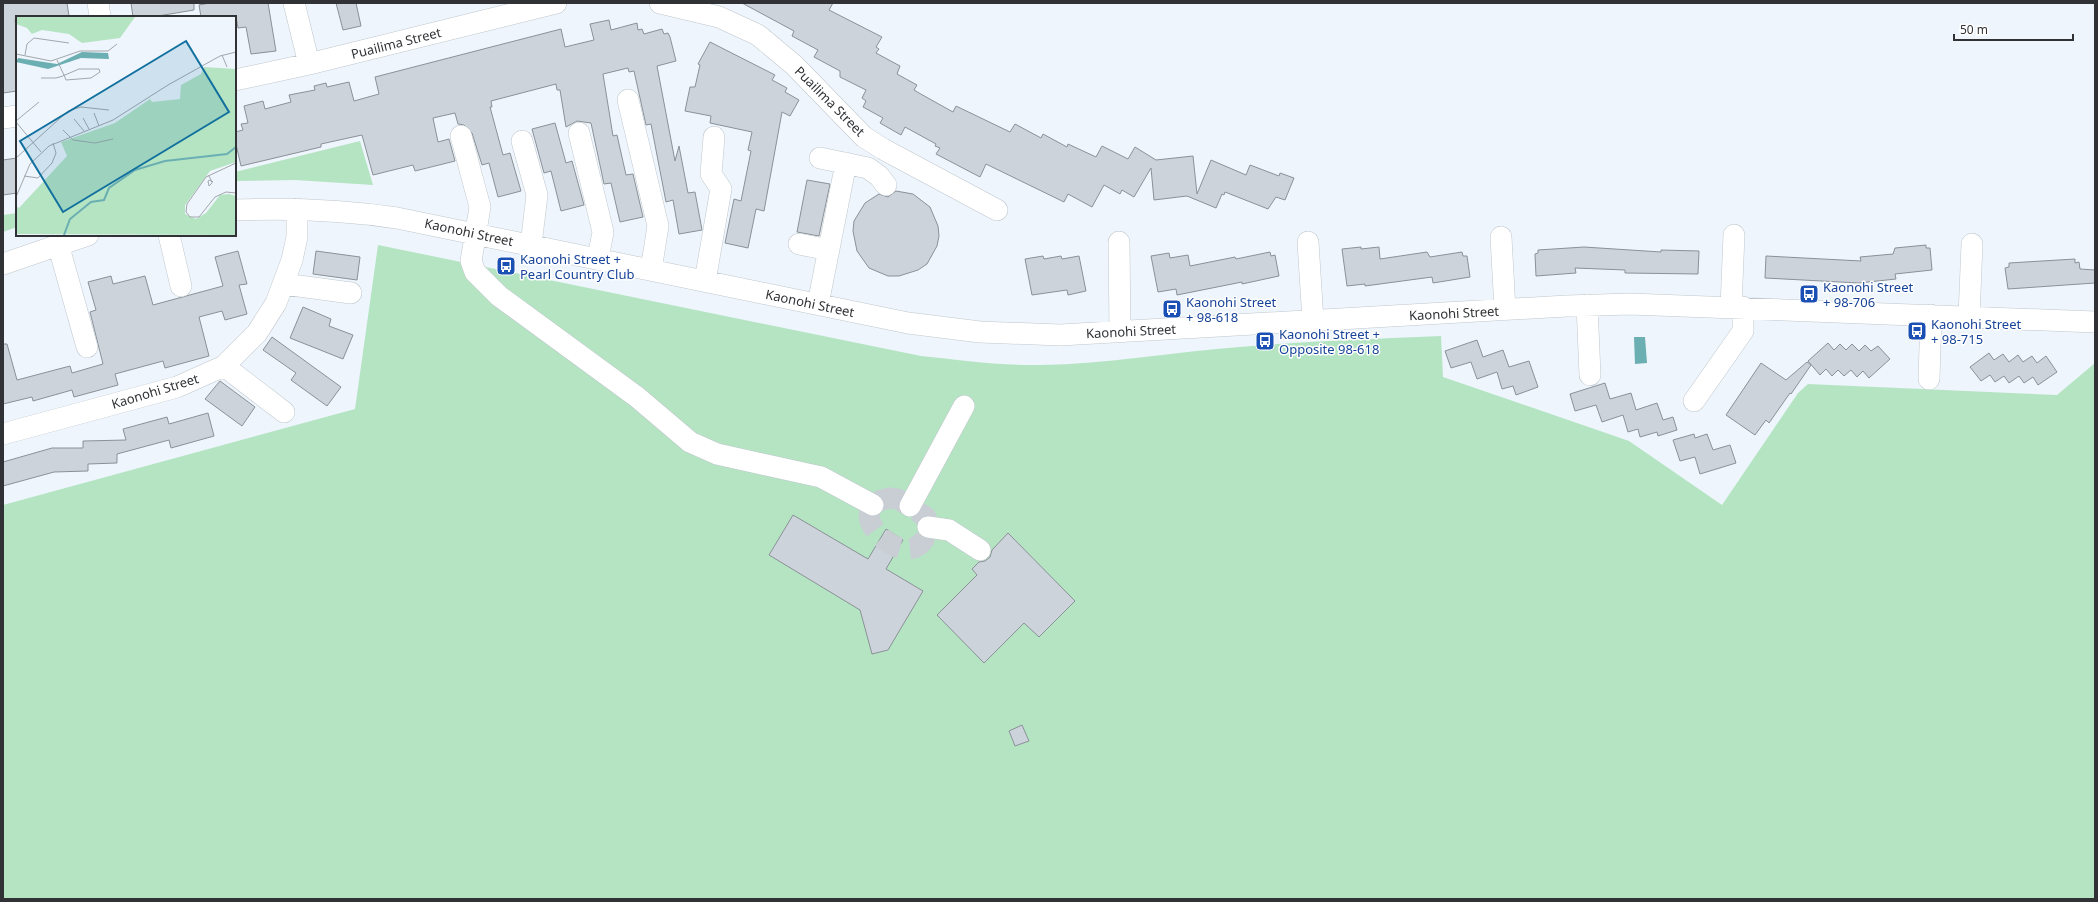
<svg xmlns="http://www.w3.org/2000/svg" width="2098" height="902" font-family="'Noto Sans',sans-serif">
<rect width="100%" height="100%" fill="#eef5fc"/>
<path fill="#b5e4c3" d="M360,141L373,185L295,180L235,181V172Z
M17,213V227L3,232V215Z
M378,245L921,356C961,360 1001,366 1041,365C1107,364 1173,352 1239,347C1307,341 1374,339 1441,336L1443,377L1629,441L1722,505L1798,393L1808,384L2057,395L2095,363V899H3V505L355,409Z"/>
<path fill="#6bafb3" d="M1634,337H1645L1647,363L1635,364Z"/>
<path fill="#ccd3da" stroke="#8a9197" d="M3,3H67L69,16L17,17V20H15L17,34V91L3,93Z
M131,3H194V10L152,17H133Z
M210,3H268L276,51L251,54L246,27L238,28L236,17H201L199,5Z
M336,3H356L361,26L343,30Z
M742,3H833L829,10L882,37L876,47L879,49L876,53L900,66L897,74L917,85L914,90L919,93L953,112L956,106L1010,132L1015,124L1041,138L1043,134L1067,147L1068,144L1096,157L1102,146L1128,159L1135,147L1156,160L1193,156L1197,194L1211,160L1246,175L1250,165L1279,176L1280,173L1294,178L1285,200L1276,197L1268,209L1225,192L1224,195L1222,194L1216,208L1187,196L1154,200L1151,168L1134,197L1122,190L1120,194L1104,185L1092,207L1068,194L1064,202L986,164L980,177L936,154L940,148L935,146L936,144L905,127L901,135L880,123L883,118L863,107L866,101L862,98L866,90L840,77V71L814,57L818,50L792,36L794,31Z
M609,20L611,30L637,23L638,30L642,29L644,34L662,29L664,34L668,33L670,37L676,61L657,66L675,161L679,146L688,193L695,192L702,230L679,234L673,200L666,202L651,124L646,125L634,71L629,72L628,68L603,74L613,136L617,135L626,175L633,174L643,217L620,222L611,183L604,184L591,123L577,121L566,127L560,90H557L556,84L491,101L492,107H490L503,155L510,153L521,191L498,197L489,163L482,165L472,133L464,125L458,124L455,113L433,118L438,142L449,139L455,161L415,171L413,165L373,175L362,135L321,144V147L241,166L235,140V132L243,130L241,124L248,123L244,106L263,101L265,109L291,102L289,95L315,90L314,86L326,83L327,87L349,82L354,101L379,94L375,77L561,29L565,47L594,40L590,24Z
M710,42L775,75L772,80L787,88L785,92L799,100L790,116L782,112L764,211L756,209L748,248L725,243L734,199L741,201L751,151L748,150L752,132L710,123L711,116L685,111L690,87H695L700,65L698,64Z
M555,123L566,163L572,161L584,205L561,211L551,171L544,173L532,129Z
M17,158V193L3,195V160Z
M807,180L830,184L819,236L797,232Z
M896,191L913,194L930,207L938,226L939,236L937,246L927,264L918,270L899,276H888L869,268L857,251L853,231L854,221L865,203L879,194L888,197Z
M1926,245V248H1930L1932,270L1895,274L1896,279L1859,283L1765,278L1766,256L1861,261L1860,257L1893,254L1895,248Z
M1361,247V249L1379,247L1380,259L1427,252L1430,257L1462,252L1463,256H1467L1470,277L1433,283L1432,277L1365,286V284L1347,286L1342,249Z
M1584,247L1661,252V250L1699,251L1698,274L1625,273V270L1575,268L1576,273L1536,276L1535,254L1538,253V250Z
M238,251L247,284L239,285L247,314L225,320L222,311L199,317L209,356L165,368L163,361L115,374L118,385L74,397L72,390L33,401L32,397L3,404V344H7L17,380L70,366L72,373L103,364L90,312L96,310L88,282L111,276L113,284L145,276L153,305L223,286L215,257Z
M316,251L360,257L357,280L313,274Z
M1270,252L1271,256L1275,255L1279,276L1242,284V282L1177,295L1176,289L1158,292L1151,256L1169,253L1170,258L1188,255L1190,266L1235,257L1236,259Z
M1043,256L1044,259L1061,256L1062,259L1079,256L1086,291L1068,295L1067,290L1032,295L1025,259Z
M2075,259V263L2079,262L2080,269L2095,270V283L2008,289L2005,268L2009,267V263Z
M303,307L331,319L329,326L353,335L343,359L290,338Z
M272,337L341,387L327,406L291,380L296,373L263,350Z
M1477,340L1483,357L1503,350L1509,367L1529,361L1538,387L1516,395L1513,386L1502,389L1497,372L1477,379L1471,362L1451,368L1445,351Z
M1828,343L1834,350L1840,344L1846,350L1852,344L1859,351L1865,345L1871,351L1878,346L1890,359L1869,378L1863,371L1857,377L1851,370L1844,376L1838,370L1832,376L1826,369L1820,375L1808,361Z
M1989,353L1994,360L2003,354L2009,362L2018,355L2023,362L2032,356L2037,363L2046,356L2057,372L2038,385L2033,377L2024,383L2019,376L2009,383L2004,376L1995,382L1990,375L1981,381L1970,367Z
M1807,362L1811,365L1791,394L1790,393L1769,423L1766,420L1755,435L1726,415L1761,363L1786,380Z
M220,381L255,407L242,426L205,399Z
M1605,383L1610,399L1631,393L1636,410L1657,403L1663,420L1673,417L1677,430L1658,436L1657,432L1640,437L1638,429L1628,432L1623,415L1602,422L1596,405L1575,411L1570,394Z
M208,413L214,436L171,448L169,440L117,454V463L88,464V471L54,472L3,486V462L52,448H83V441L126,440L123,429L167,417L169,424Z
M1694,434L1695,438L1707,434L1713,450L1730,445L1736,463L1700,474L1695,457L1680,461L1673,440Z
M793,515L868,559L886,529L903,540L886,569L923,591L888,650L872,654L860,610L769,555Z
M1008,533L1075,601L1039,637L1024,623L984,663L937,615L977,575L972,569L979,562L985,561L990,557L992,550Z
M1022,725L1029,741L1015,746L1009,731Z"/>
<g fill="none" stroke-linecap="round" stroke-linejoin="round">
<path stroke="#c8ced4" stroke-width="21" stroke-dasharray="21 10" stroke-linecap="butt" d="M889,498L898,499L926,517C928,526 928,534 923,541C902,571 837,508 889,498Z"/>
<g stroke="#c0c7cd" stroke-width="22">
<path id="minor" d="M98,3L100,17
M294,3L309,64
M660,3L719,17L758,35L794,65L864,137L883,149L997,210
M235,80L309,64L556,3
M628,100L658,226L651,270
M3,118L17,116
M579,133L603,232L598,259
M461,136L480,207L471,261L475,272L499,296L637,397L690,442L717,454L821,477L873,505
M522,141L537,195L531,245
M820,158L868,168L879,176L886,185
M235,210C290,208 343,210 397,218L908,323L980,332L1060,335L1567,306L1630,304L2095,322
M169,235L181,286
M1501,237L1505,310
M1119,242L1120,331
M1308,242L1313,321
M58,244L87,347
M799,244L829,250
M3,264L88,235
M705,281L721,189L711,174L714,137
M284,284L351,293
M818,304L846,163
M1587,305L1590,375
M1731,307L1734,235
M1969,317L1972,244
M224,366L284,412
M1929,379L1931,315
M1694,401L1743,331V307
M3,434L177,387L224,366L257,333L276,303L292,260L297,237V209
M910,506L964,406
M928,527L949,530L980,550"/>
</g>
<use href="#minor" stroke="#fff" stroke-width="21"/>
</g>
<defs>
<g id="bus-square" transform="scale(1)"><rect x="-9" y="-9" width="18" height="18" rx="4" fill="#1a4fb4" stroke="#fff"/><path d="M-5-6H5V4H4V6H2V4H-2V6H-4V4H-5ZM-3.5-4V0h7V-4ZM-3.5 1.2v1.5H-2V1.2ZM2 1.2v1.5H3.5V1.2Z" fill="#fff"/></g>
</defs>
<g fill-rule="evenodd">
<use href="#bus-square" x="506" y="266"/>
<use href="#bus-square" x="1809" y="294"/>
<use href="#bus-square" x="1172" y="309"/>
<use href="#bus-square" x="1917" y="331"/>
<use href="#bus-square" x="1265" y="341"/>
</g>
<g text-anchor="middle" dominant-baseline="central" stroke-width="3" stroke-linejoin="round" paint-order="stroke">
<g font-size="13" fill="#303235" stroke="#fff">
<text transform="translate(396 43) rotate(-14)">Puailima Street</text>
<text transform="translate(830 101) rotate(45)">Puailima Street</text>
<text transform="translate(469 232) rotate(12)">Kaonohi Street</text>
<text transform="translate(810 303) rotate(12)">Kaonohi Street</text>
<text transform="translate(1454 313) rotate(-3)">Kaonohi Street</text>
<text transform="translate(1131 331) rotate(-3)">Kaonohi Street</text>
<text transform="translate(155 391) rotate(-17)">Kaonohi Street</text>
</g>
<g font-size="13" fill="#164399" stroke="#fff" text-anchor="start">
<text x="520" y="259">Kaonohi Street +<tspan x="520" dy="15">Pearl Country Club</tspan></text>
<text x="1823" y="287">Kaonohi Street<tspan x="1823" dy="15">+ 98-706</tspan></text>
<text x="1186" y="302">Kaonohi Street<tspan x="1186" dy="15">+ 98-618</tspan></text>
<text x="1931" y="324">Kaonohi Street<tspan x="1931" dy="15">+ 98-715</tspan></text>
<text x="1279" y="334">Kaonohi Street +<tspan x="1279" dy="15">Opposite 98-618</tspan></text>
</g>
</g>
<g transform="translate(16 16)">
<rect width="220" height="220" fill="#eef5fc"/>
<path d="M0,1H119L104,22L66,27L53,18L26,14L16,18L11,12L0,8ZM188,51L220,53V146L194,155L169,189V198L180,203L190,197L204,179L213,178L220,180V219L0,218V190L3,192L51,140L45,126L99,107L134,83L136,86L164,83L165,69L185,58Z" fill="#b5e4c3"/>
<path d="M66,36L92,37L93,43L65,42L32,53L0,46L2,42L41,48Z" fill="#6bafb3"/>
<path fill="none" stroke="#6bafb3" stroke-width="2" d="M48,219L54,203L75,186L88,184L93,172L119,154L149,145L211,138L220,131"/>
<path fill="none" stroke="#a2a7ac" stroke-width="1" d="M0,38L35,45L64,35H92L101,28M9,39L11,28L18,22L53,27M206,39L211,51M25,62H40L47,60L48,59H49L63,53H83L84,56L75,62L50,64L48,59L47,57L41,44M78,97L83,110M67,102L73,113M58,103L68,115M0,105L23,86M0,106L25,136M47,114L57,124L79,127L97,123M0,142L52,95L65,91L93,94M220,147L190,161L171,188L170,196L174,201H183L199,181L210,176L220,177M193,159V160L196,166V167L193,170L192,165L194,164L196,166L197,165M8,160L22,162L36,147L40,137L37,127M0,181L14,148L33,130L97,104L152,69L204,40L220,36"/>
<path fill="#11709e" fill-opacity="0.15" stroke="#11709e" stroke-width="2" d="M170,25L213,96L47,196L4,125Z"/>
<rect width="220" height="220" fill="none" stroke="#303235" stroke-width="2"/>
</g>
<rect width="2098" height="902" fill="none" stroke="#303235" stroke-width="8"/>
<path d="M1954 34v6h119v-6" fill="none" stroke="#303235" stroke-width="2"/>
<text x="1960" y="34" font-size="12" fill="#303235" stroke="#ffffff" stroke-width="3" paint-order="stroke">50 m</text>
</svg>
